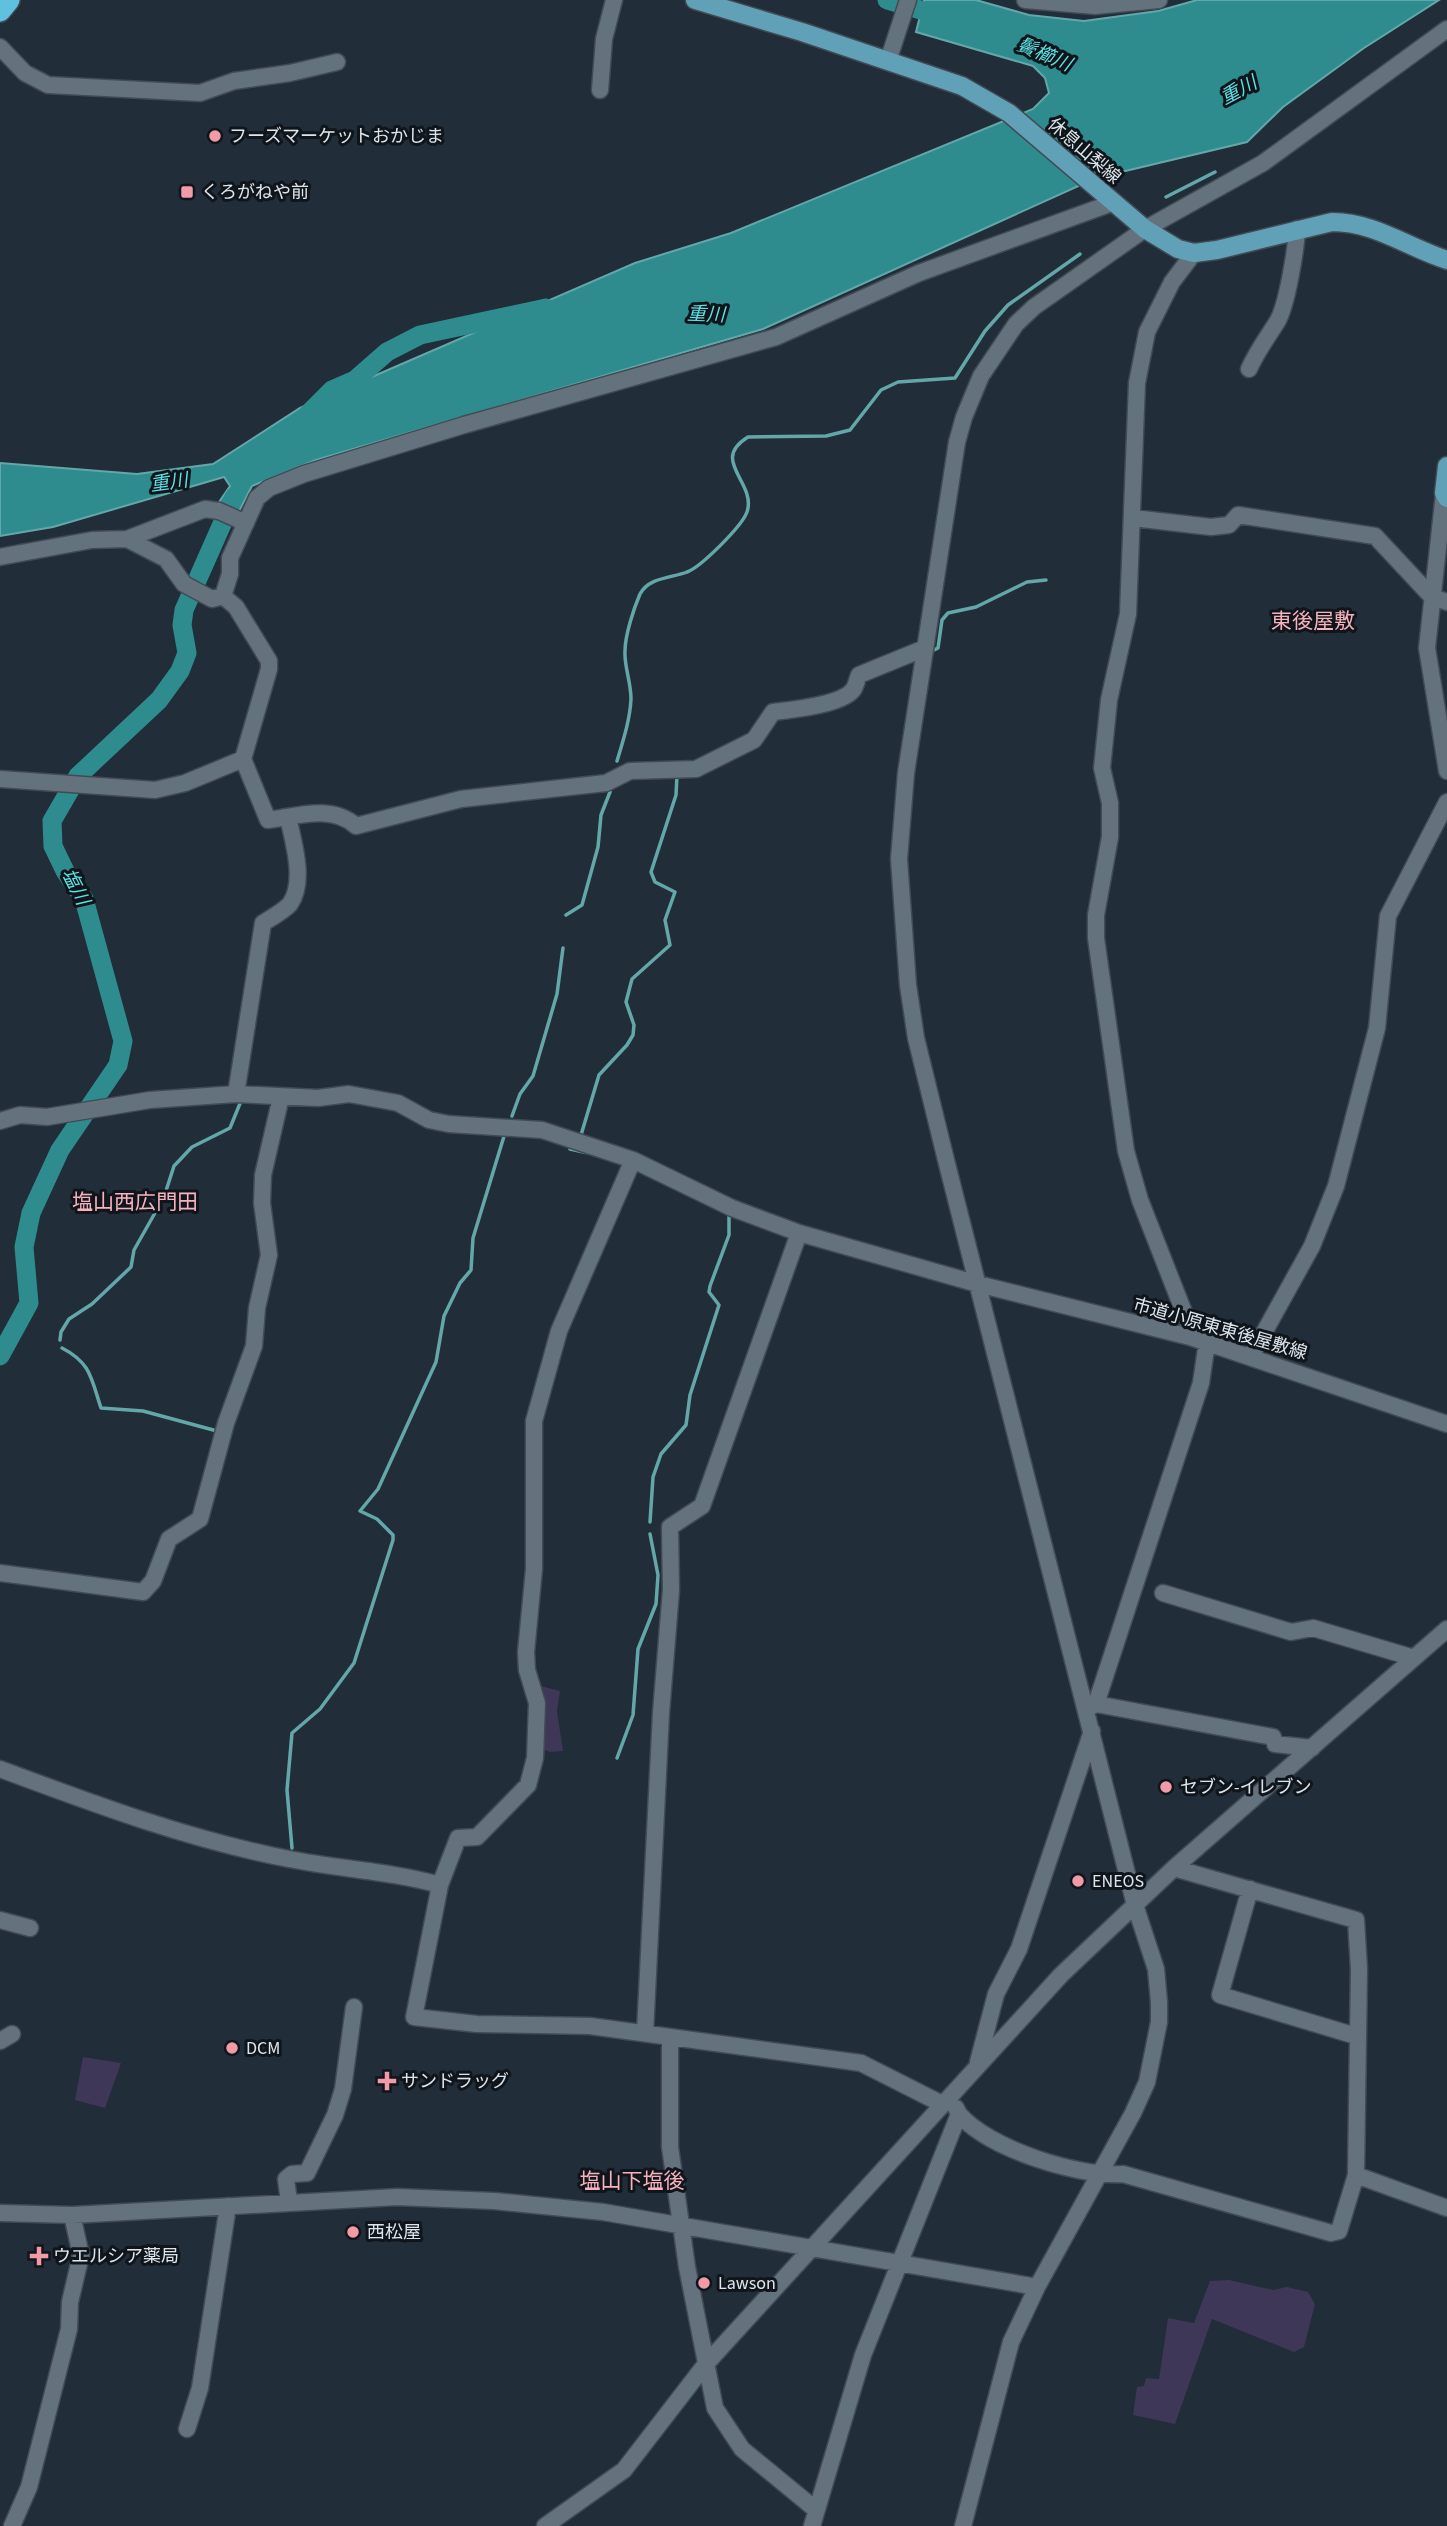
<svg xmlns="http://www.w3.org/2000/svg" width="1447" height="2526" font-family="'Source Sans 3','Noto Sans JP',sans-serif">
<rect width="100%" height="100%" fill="#212d38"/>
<path fill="#3f3758" d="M537,1685L560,1691L557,1711L563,1751L550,1752L539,1748Z
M83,2057L121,2063L105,2108L75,2100Z
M1229,2280L1273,2290L1287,2287L1308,2292L1315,2304L1304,2347L1294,2352L1212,2319L1175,2424L1133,2415L1137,2387L1144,2386L1146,2378L1159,2379L1168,2318L1194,2323L1210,2281Z"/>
<path fill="#2f8c8e" stroke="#63a7aa" stroke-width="2" d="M924,0H976L1029,15L1084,21L1158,11L1197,0H1439L1364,48L1283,107L1247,142L1096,178L763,329L316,460L252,486L239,511L219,502L230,486L224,477L53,527L0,536V463L137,474L213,464L300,408L635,263L731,233L1033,109L1049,93L1045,78L1033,66L916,32Z"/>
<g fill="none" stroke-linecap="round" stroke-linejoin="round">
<path stroke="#63a7aa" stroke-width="3.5" d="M1166,197L1215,172
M934,650L938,648L942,620L948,613L976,607L1027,582L1046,580
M617,761C623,741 630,720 631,699C631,682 624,666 625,651C625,635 634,608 640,594C649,577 672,578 687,572C701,567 742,526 747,512C757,482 709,461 748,437L826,436L850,430L881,390L898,382L955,378L985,331L1008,305L1080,254
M566,915L582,905L598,847L601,815L610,792
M512,1116L520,1094L533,1076L557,994L563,948
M581,1135L599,1075L627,1045L633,1035L634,1025L626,1002L632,979L670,945L665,920L675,892L655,882L651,872L676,795L677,775
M570,1149L588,1153
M60,1340L61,1332L69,1319L92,1304L131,1267L134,1250L164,1197L174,1166L192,1147L230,1128L241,1101
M62,1348C91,1363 91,1378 101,1408L143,1411L217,1431
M650,1522L653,1477L661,1454L686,1425L690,1395L719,1305L709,1292L710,1286L729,1235V1213
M617,1758L633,1715L638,1649L656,1604L658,1575L650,1534
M292,1848L287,1790L292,1733L320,1709L354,1663L393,1540V1535L377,1519L360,1511L378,1489L436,1362L444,1316L460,1283L471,1270L473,1238L505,1133"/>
<path stroke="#2f8c8e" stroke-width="19" d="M887,0L947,18
M308,414L332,390L355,380L387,352L420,335L546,308
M0,1356L29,1303L24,1247L31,1213L60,1150L118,1065L123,1041L84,899L65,871L53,846L52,821L78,776L159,700L180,671L187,653L182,625L184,610L234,497"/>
<g stroke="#414b54" stroke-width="19">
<path id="minor" d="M1025,0L1095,6L1159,0
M0,47L25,73L48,85L200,93L234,81L290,73L337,62
M888,61L908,0
M600,90L604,39L614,0
M1249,369C1257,351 1267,338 1277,322C1287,306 1296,249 1297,229
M1444,493L1427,648L1447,771
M1133,518L1211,527L1229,525L1238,515L1375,536L1432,597L1447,602
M127,539L205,509L219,511L246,523
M0,557L92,540L127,539L166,559L184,584L212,599L223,596L236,607L269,661V669L243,759L268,820C297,816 332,804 356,826L461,799L606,783L630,771L696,769L754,740L773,712C791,710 841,705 853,690C856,686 857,680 859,675L925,648
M223,596L230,574V558L257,498L269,488L304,474L464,425L776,337L919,273L1112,203
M0,779L155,790L185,783L243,759
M236,1094L263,923C271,918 284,911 290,904C306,881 293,841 288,817
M0,1121L20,1115L47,1117L150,1100L236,1094L318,1098L349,1094L398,1103L429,1120L449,1124L542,1130L633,1160L732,1208L799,1233L978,1284L1190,1337L1447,1424
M633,1160L559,1331L534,1421V1569L526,1652L527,1670L537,1703L535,1758L528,1785L477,1837L458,1838L440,1885L414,2017L477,2024L590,2026L861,2063L942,2104
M1190,1337L1189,1325L1140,1200L1126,1151L1096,938V915L1110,837V803L1102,768L1109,700L1128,614L1137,383L1147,332L1172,282L1194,253
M1251,1356L1312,1246L1336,1186L1377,1028L1388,916L1447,802
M0,1573L143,1592L153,1581L169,1539L200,1519L226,1423L254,1346L257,1308L269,1255L262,1203L263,1175L281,1097
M1163,1593L1291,1632L1313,1628L1414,1658
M1096,1704L1273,1737L1275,1744L1312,1748
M1086,1709L1096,1704L1201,1383L1207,1342
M0,1769C94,1804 190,1840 289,1859C339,1869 390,1871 440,1885
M1250,1889L1220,1995L1356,2036
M0,1920L30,1928
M645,2033L661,1713L671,1590L670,1527L702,1506L799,1233
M670,2037V2147L687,2267L715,2408L742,2449L815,2509
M0,2041L12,2034
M978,2062L996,1994L1019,1949L1092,1731
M959,2114C989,2149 1078,2177 1123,2174L1331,2233L1339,2231L1356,2175L1359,1969L1356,1920L1174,1868
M1356,2175L1447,2208
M289,2202L286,2179L292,2174L307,2173L335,2115L343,2089L354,2007
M0,2213L72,2215L397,2197L494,2201L603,2212L1037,2287
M187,2429L200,2388L228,2206
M12,2526L29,2487L69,2329L70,2302L81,2255L72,2215
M545,2526L624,2470L705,2365L1061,1975L1174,1868L1447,1629
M812,2526L863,2355L959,2114L956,2108
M963,2526L1011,2342L1037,2287L1133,2113L1147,2082L1159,2022V2002L1156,1969L1135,1905L946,1160L916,1038L908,985L899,859L906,773L957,442L964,417L981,376L1016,324L1034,307L1145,229L1263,163L1447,29"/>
</g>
<g stroke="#414b54" stroke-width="21">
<path id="major" d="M695,0L802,32L962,86L1009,113L1145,229L1178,249L1194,253L1217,250L1332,222C1374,222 1407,247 1447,260
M1447,466L1444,493L1447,498"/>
</g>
<g stroke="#414b54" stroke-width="24">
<path id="highway" d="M0,11L9,0"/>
</g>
<use href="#minor" stroke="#64727e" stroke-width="16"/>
<use href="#major" stroke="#61a1b8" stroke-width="18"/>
<use href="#highway" stroke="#5fc0df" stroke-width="21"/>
</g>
<g fill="#f39aa9" stroke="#0f151a" stroke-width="2.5">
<circle cx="215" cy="136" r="7"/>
<rect x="180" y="185" width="14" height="14" rx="3.5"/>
<circle cx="1166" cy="1787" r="7"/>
<circle cx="1078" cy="1881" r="7"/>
<circle cx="232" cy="2048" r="7"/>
<path d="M383.5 2070.5h7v7h7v7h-7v7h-7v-7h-7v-7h7z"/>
<circle cx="353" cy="2232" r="7"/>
<path d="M35.5 2245.5h7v7h7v7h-7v7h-7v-7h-7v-7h7z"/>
<circle cx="704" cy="2283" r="7"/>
</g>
<g text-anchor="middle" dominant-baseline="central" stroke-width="6" stroke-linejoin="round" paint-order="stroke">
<g font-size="18" fill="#dde5ec" stroke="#0f151a" text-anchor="start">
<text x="229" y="136">フーズマーケットおかじま</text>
<text x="201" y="192">くろがねや前</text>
<text x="1180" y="1787">セブン-イレブン</text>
<text x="1092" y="1881">ENEOS</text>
<text x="246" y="2048">DCM</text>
<text x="401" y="2081">サンドラッグ</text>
<text x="367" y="2232">西松屋</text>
<text x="53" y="2256">ウエルシア薬局</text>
<text x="718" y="2283">Lawson</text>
</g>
<g font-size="18" fill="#dde5ec" stroke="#0f151a">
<text transform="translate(1084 151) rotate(41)">休息山梨線</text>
<text transform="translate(1220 1329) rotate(16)">市道小原東東後屋敷線</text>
</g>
<g font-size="19" font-style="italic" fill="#5ce1e4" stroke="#0f151a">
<text transform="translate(1044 55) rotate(23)">鬢櫛川</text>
<text transform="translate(1239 91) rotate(-28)">重川</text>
<text transform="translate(706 315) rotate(2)">重川</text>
<text transform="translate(169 483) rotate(-8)">重川</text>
<text transform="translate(75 887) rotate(63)">塩川</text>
</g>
<g font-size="21" fill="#f6b2bd" stroke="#0f151a">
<text x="1313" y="621">東後屋敷</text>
<text x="135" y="1202">塩山西広門田</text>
<text x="632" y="2181">塩山下塩後</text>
</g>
</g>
</svg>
